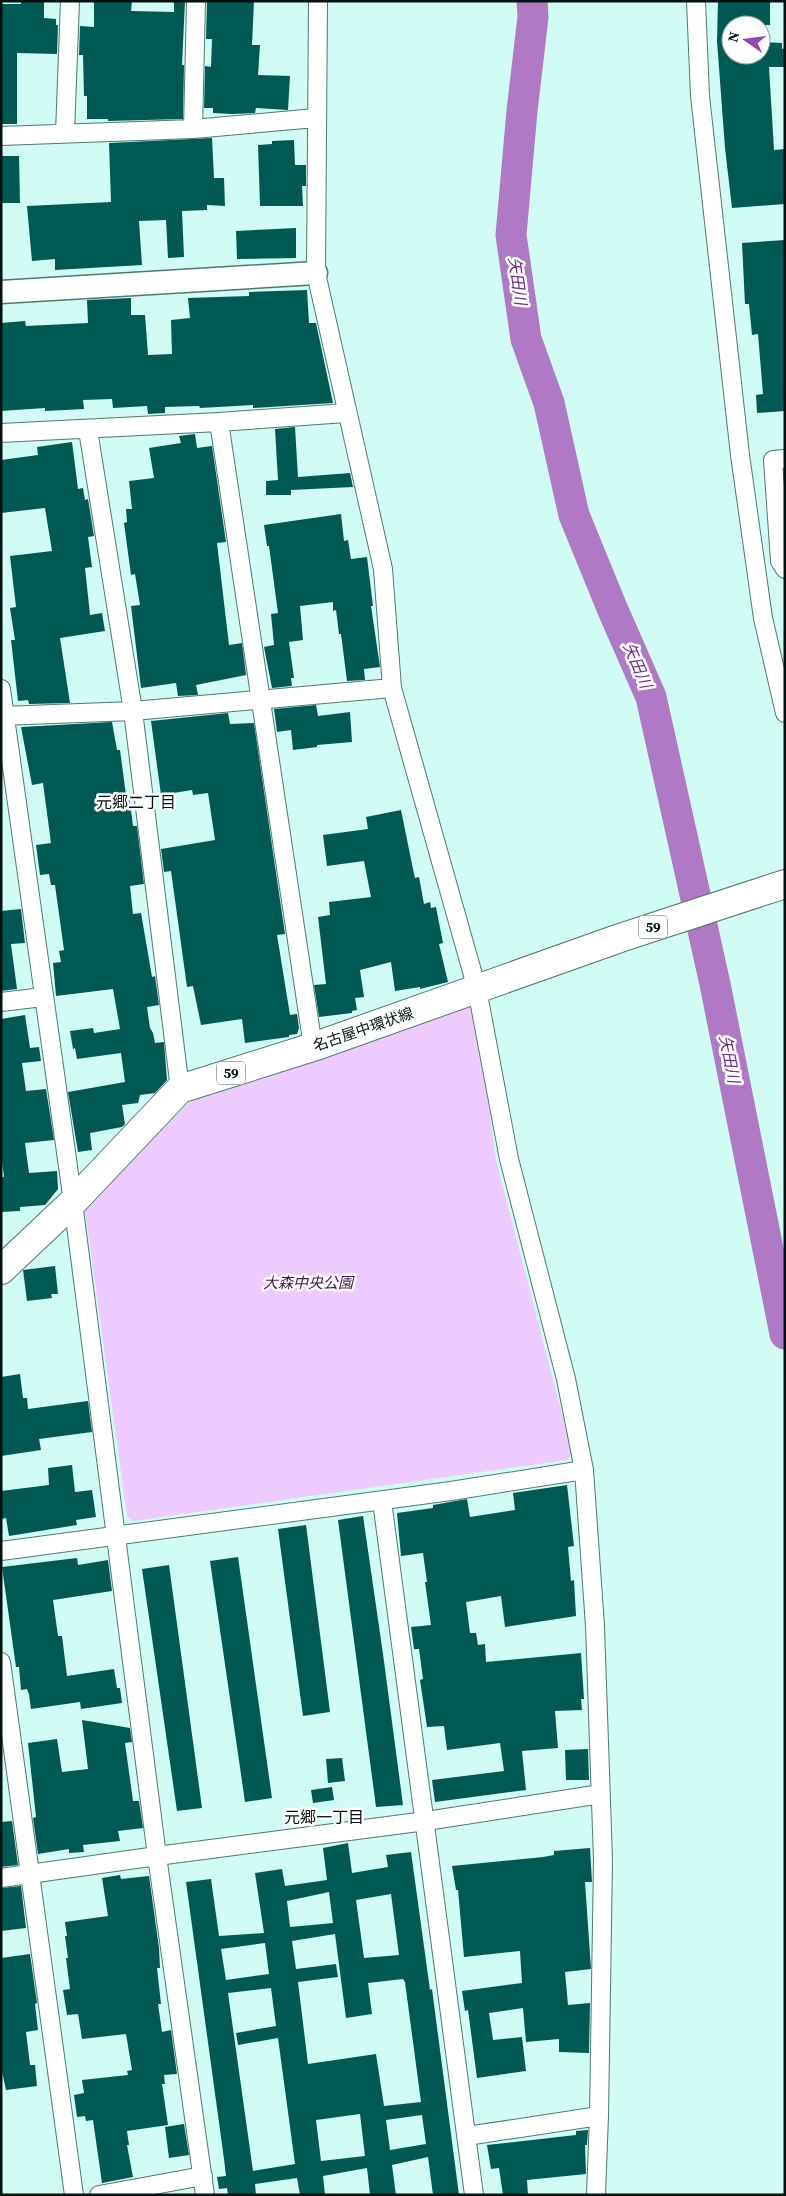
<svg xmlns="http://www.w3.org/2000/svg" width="786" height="2196" font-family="'Source Serif 4','Noto Sans JP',serif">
<rect width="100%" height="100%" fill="#d0fcf5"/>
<path fill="#eecbfe" d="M471,1004L477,1009L496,1160L572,1453L567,1460L134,1521L127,1516L85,1210L87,1203L188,1104L199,1097Z"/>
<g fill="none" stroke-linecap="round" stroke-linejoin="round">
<path stroke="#af79c6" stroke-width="31" d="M532,1L533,17L522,111L511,235L526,339L549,403L574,515L612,608L651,697L715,984L785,1334"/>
</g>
<path fill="#005952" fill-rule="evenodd" d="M21,1H44V18L56,19V25H58L57,54L17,53V124H1V4H21Z
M94,1H132L131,11L174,12V1H185L182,65H184L183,119L108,121V119H87V96H84L83,55H79L80,26L94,27Z
M207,1H254L252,45H260L258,75L290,76L288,110L256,108L255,113L233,114L213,113V108H204L205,66L211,67L212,39H206Z
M718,1H770V25H731V55H761V42L782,43V49L785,48V67H769L774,150L785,149V204L732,208L725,148L717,41Z
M212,138L214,178H224L225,206L207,205V210L182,211L184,257L168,258L166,220L139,221L142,265L55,270V259L32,261L27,206L111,202L109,143Z
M294,140L295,165H306V186H302L303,206H260L258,145L272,144V141Z
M1,156H19L20,203H1Z
M296,228V258L237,259L236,231Z
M785,240V411L757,413L756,395L763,394L758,334L752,335L749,304H745L742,243Z
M307,290L309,323H316L333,403L253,408V405L200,408L199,406L165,407V413L148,414L147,406L113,408L112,399L83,400L84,409L45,411V408L1,411V323L25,321L26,326L88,323L87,300L131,298V315H145L148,355L172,354L171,320L190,318L188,298L249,296V292Z
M295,427L298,477L350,473L353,487L291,490V495H266V481L278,480L275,429Z
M195,434L197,448L212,446L226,542L217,543L229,645L242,643L246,675L196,685L198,695L178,696L176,683L141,688L131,606L140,605L135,574L131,575L124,523L127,522L126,509H132L129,481L154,478L149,448L181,443L179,436Z
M72,442L78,489L83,488L85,500L88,499L94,536L88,537L92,567L85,568L90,615L102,613L105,631L60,638L70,703L29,704L28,700L18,701L11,640H15L10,608L16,607L10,556L52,551L45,508L1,513V460L38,455L37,447Z
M341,514L344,541L348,540L351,559L367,557L373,606H371L380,667L364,669L365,680L347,681L341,634H339L336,610L333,611V602L300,606L303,640L289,642L294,678H291L292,686L272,688L264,647L274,645L271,614L278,613L269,546H267L264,525Z
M316,705L318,716L350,712L352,742L317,745V747L293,750L291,730L277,732L274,709Z
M228,713L230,724L254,723L285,934L277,935L290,1015L297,1014L299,1028L297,1034L289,1035V1037L245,1043L242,1019L201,1025L193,986L187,987L171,871L164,872L161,849L215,840L208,793L193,795L192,790L161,795L151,721Z
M112,722L117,750H120L126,795H129L133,826H137L144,884L130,886L133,914L141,913L152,977L155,976L159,1005L147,1007L150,1028L153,1033L155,1043L164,1042L167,1080L155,1093L140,1095L138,1103L122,1105L125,1124L122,1127L90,1133L92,1150L78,1152L68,1092L125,1082L121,1053L77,1059L75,1048L73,1049L70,1031L93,1028L94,1033L120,1029L113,989L56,996L53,963L61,962L59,951L64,950L55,885H51L49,874L40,875L36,845L51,843L43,783L32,785L21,727Z
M401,810L413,869L415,878L419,877L424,904L430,902L431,908L436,907L443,943L439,944L448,982L420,989V987L395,991L391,962L360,970L364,997L355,998L357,1010L352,1011V1013L319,1017L314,985L326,984L318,917L330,915L329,902L371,897L364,861L327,866L323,835L368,829L366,817Z
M21,909L25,943L11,944L17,989L1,991V911Z
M25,1015L30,1048L39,1047L41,1061L22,1063L26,1091L46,1089L54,1140L25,1143L29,1173L57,1171L58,1189L45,1205L20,1207V1211L1,1212V1177H4L1,1153V1019Z
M55,1266L58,1294H51L52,1298L27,1301L23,1270Z
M20,1374L23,1398H27L28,1409L88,1401L92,1432L39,1439L41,1450L1,1456V1377Z
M72,1465L75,1492L92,1490L96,1517L76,1520L77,1525L9,1536L6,1518L1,1519V1491L49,1485L48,1468Z
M567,1485L574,1546L568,1547L571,1581L574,1580L576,1616L505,1627L501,1596L466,1602L470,1633H476L478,1645L485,1644L486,1662L581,1653L584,1699H581L582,1710L555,1711L558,1748L522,1751L526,1790L435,1802L432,1780L504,1771L500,1743L447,1750L444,1726L427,1727L420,1680L423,1679L419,1649H414L411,1627L431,1625L425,1582H427L423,1553L401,1556L397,1513L433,1508V1505L467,1499L470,1517L515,1510L513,1493Z
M363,1516L383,1654L403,1805L376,1807L338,1520Z
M306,1525L330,1712L303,1716L278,1529Z
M238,1557L272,1798L245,1802L210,1561Z
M77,1558L78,1565L108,1560L112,1591L53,1600L58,1636H62L67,1676L114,1669L117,1688H120L122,1703L81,1709L80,1702L31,1709L29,1694L27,1689L21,1690L19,1667H16L2,1567Z
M169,1565L202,1808L177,1811L142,1569Z
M82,1720L130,1728L132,1742L125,1743L133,1801H139L143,1828L118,1831L120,1841L83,1845L84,1852L69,1853V1849L38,1854L33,1818L36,1817L28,1743L57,1739L62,1772L88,1769Z
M588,1749L589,1780H566L565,1750Z
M342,1758L345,1781L328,1783L326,1759Z
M332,1787L334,1800L313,1803L311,1790Z
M12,1821L18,1865L1,1867V1822Z
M348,1843L352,1873L388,1867L386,1855L411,1852L430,1990L432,1989L459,2195H433L428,2157L392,2165L396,2195H370L367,2168L323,2176L325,2195H300L297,2178L255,2184L256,2195H228L227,2188L219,2189L217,2177L226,2176L224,2159L186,1882L211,1879L219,1936L264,1933L255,1873L282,1869L285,1886L327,1880L323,1848ZM329,1892L333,1923L290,1927L287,1901ZM391,1894L399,1955L364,1958L356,1900ZM335,1934L346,2018L372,2014L368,1983L403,1979L405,1982L421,2102L384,2106L376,2054L308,2064L298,1982L338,1977L336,1964L296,1969L292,1941ZM265,1943L269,1974L226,1980L221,1949ZM271,1988L276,2026L236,2033L238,2045L278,2038L295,2164L253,2171L228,1993ZM360,2114L365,2156L321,2161L316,2120ZM422,2115L426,2144L390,2150L386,2120Z
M590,1848L592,1882H585L591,1969L565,1972L568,2005L590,2003L589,2053L559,2052V2039L526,2042L523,2008L489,2013L493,2040L522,2037L526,2071L477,2078L468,2010L465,2011L462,1991L522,1983L520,1951L464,1957L458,1890H456L452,1866L543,1857L554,1855V1851Z
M120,1875L121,1879L149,1876L159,1948L160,1968H157L161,2004H158L162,2032L171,2030L177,2074L164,2075L165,2084H162L168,2125L127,2131L129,2145H127L133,2177L102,2183L93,2120L86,2121L85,2116L77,2117L74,2095L84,2093L82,2080L128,2075L127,2071L132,2070L126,2034L82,2039L78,2014L67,2015L63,1990L70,1989L66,1958H68L65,1936H67L65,1922L108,1916L102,1878Z
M21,1886L26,1928L1,1931V1888Z
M30,1954L37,2003L35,2004L38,2030L26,2032L30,2065H35L37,2086L6,2090L1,2067V1958Z
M184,2124L189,2155L169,2158L165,2127Z
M588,2130L587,2145H585L586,2174L527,2180L528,2195H503L499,2168L491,2169L487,2145L576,2135V2131Z"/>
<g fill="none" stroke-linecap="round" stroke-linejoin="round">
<g stroke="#507872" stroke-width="20">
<path id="minor" d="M318,1L316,273L383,569L392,688L477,989L509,1159L566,1379L584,1470L595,1626L603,1860L599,2116L596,2195
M696,1L700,96L740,455L763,618L785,713
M193,129L196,1
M65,133L70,1
M1,136L193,129L316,118
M219,422L313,1047
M88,430L133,711L180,1089
M1,433L219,422L346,413
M785,459L773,460L780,561L785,569
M1,689L73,1202L157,1856L205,2195
M1,716L133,711L392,688
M1,1002L43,997
M382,1501L474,2195
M1,1551L451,1491L584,1470
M1,1662L74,2195
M1,1878L157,1856L426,1821L601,1794
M467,2136L599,2116
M99,2195L203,2176"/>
</g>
<g stroke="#507872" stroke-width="25">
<path id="tertiary" d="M1,292L316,273"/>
</g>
<g stroke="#507872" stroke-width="30">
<path id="primary" d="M1,1270L73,1202L180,1089L313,1047L620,938L785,884"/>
</g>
<use href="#minor" stroke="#fff" stroke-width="18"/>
<use href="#tertiary" stroke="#fff" stroke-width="22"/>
<use href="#primary" stroke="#fff" stroke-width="28"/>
</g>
<g text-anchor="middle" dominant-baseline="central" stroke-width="5" stroke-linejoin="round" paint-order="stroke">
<g fill="#fefefe" stroke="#4e5957" stroke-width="1">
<rect x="639" y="915.5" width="28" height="23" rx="4"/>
<rect x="217" y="1061.5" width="28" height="23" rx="4"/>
</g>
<g font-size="14" font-weight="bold" fill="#031210">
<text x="653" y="927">59</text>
<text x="231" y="1073">59</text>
</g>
<g font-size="15" fill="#031210" stroke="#fefefe">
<text transform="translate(363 1029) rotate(-19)">名古屋中環状線</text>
</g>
<g font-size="15" font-style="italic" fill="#451057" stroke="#fefefe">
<text x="308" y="1282">大森中央公園</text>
</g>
<g font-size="16" font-style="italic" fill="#6e2b87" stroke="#fefefe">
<text transform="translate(518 281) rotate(82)">矢田川</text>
<text transform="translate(638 665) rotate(67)">矢田川</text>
<text transform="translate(730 1059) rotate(79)">矢田川</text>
</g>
<g font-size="16" fill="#031210" stroke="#fefefe">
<text x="136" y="802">元郷二丁目</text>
<text x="324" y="1817">元郷一丁目</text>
</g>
</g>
<rect width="786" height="2196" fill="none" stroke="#031210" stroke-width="5"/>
<g transform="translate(746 40) rotate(284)"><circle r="24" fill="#fefefe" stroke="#9aa09f"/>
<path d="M0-4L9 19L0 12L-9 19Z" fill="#9545b4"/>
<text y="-8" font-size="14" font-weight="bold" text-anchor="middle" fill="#031210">N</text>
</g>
</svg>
